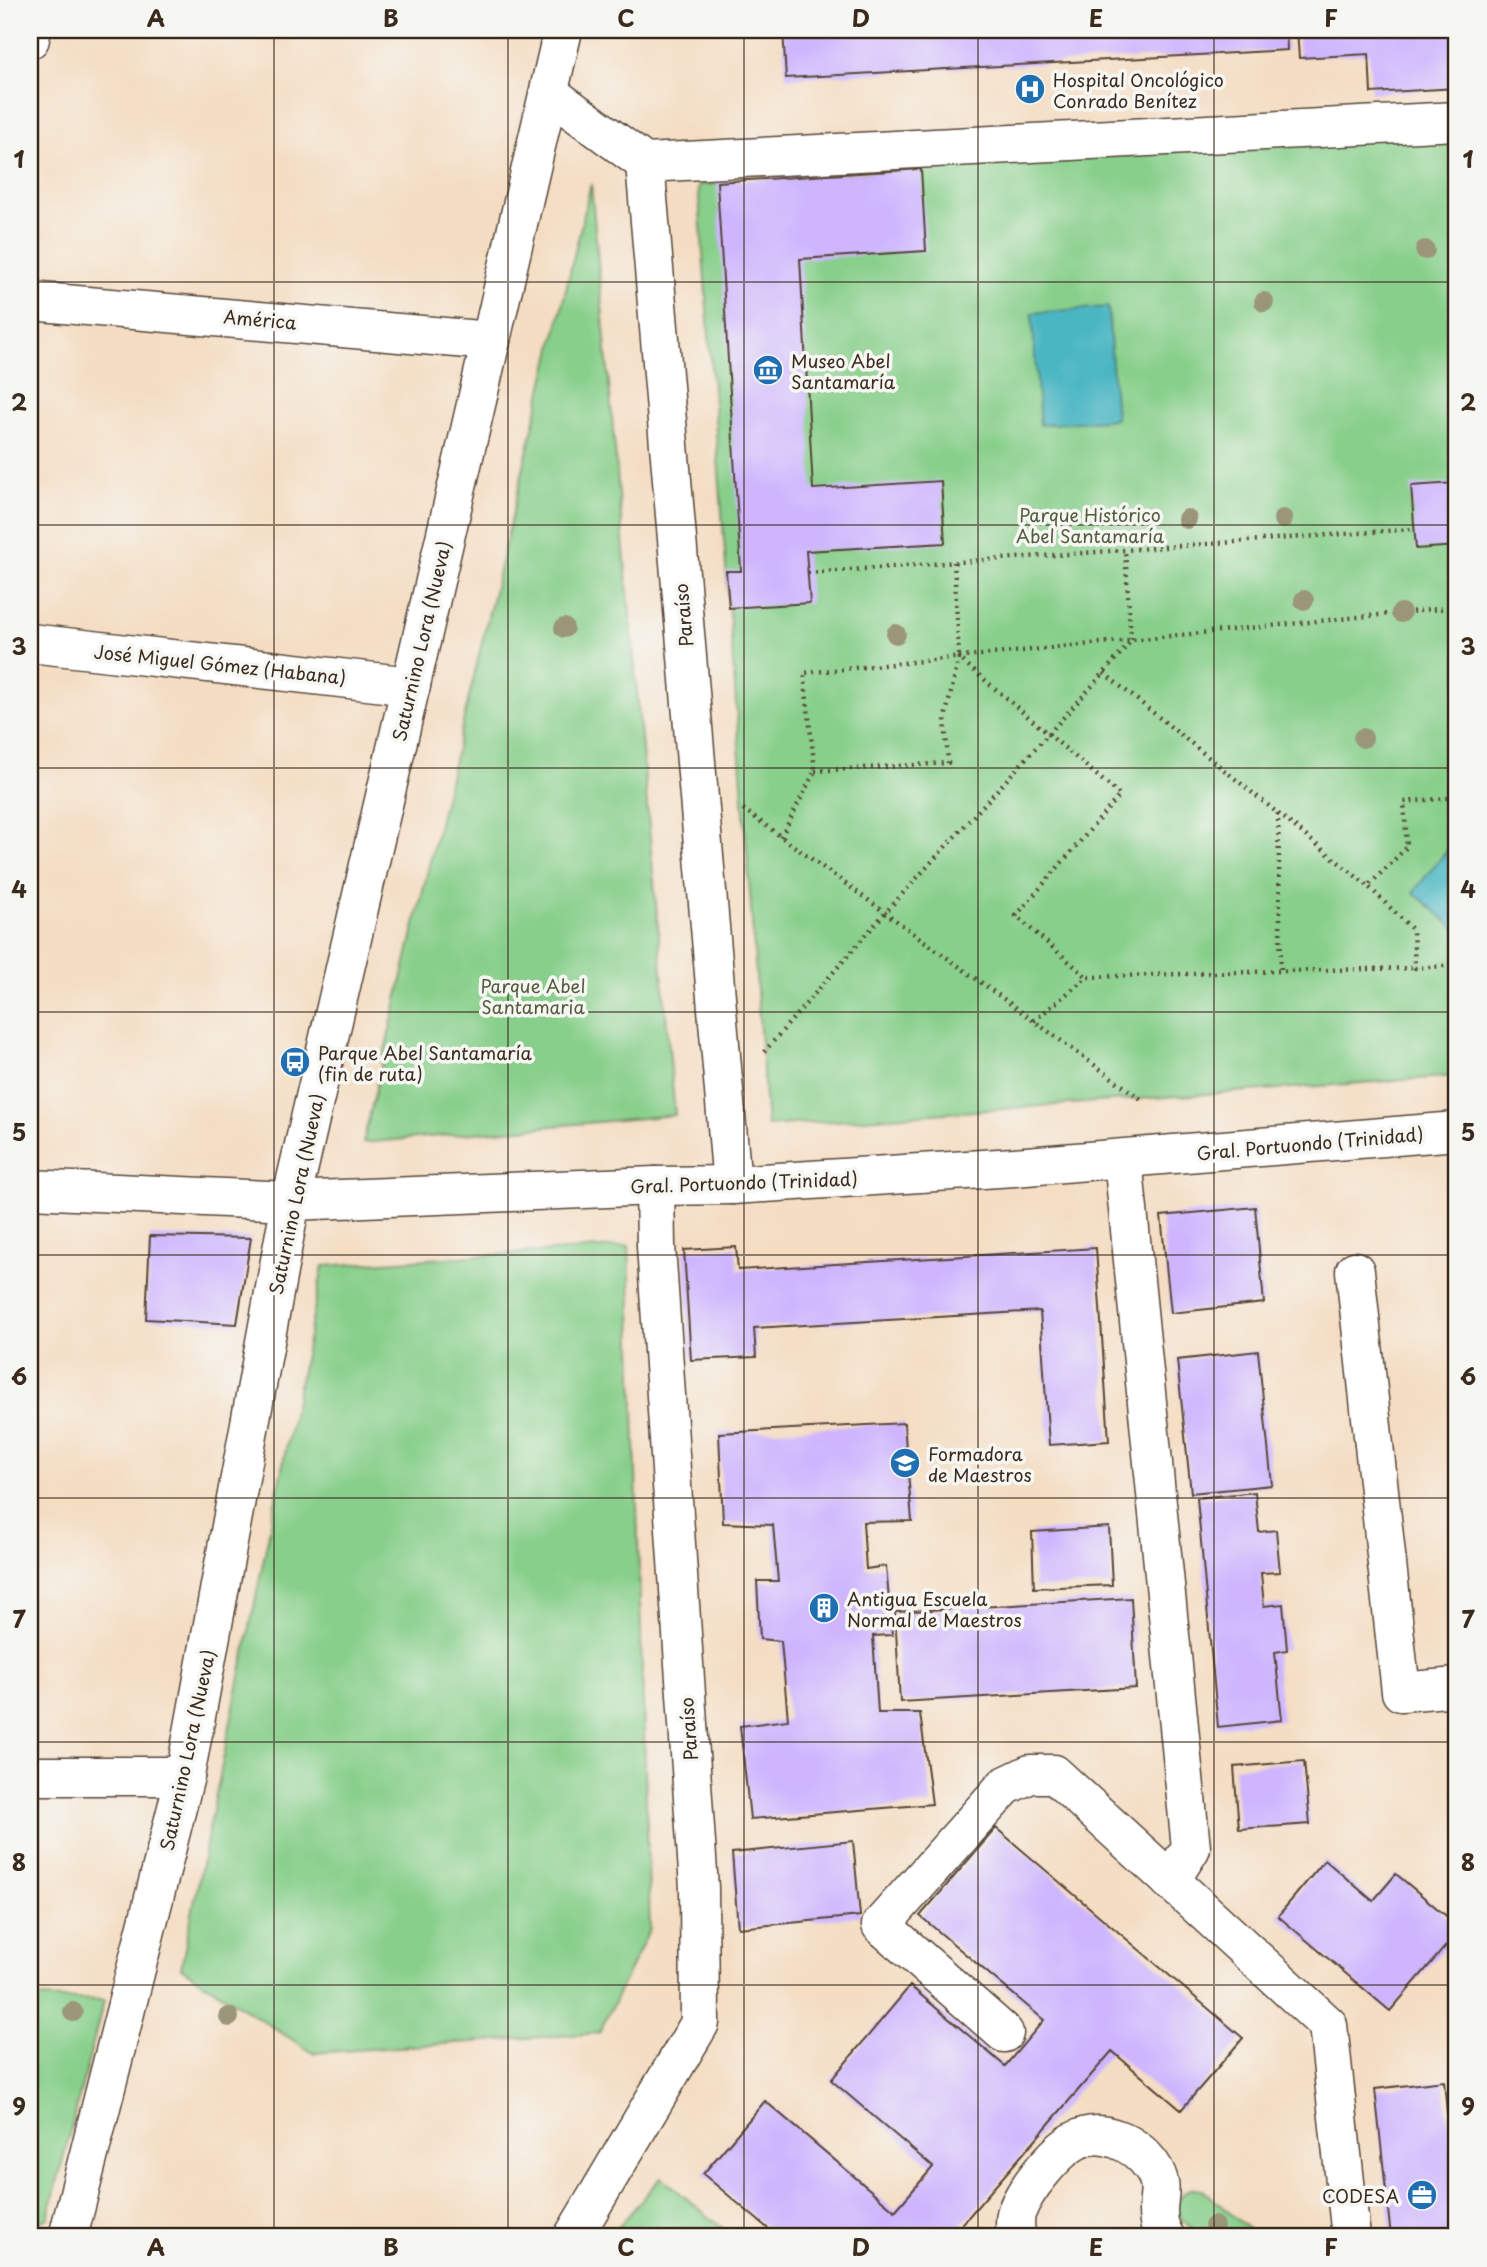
<svg xmlns="http://www.w3.org/2000/svg" width="1487" height="2267" font-family="'Playpen Sans',sans-serif">
<rect width="100%" height="100%" fill="#f6f6f2"/>
<filter id="ink" filterUnits="userSpaceOnUse"><feTurbulence type="fractalNoise" baseFrequency=".0143" numOctaves="2"/><feDisplacementMap in="SourceGraphic" scale="14" xChannelSelector="R" yChannelSelector="G"/><feConvolveMatrix kernelMatrix="1 2 1 2 8 2 1 2 1" color-interpolation-filters="sRGB"/></filter>
<filter id="wash" filterUnits="userSpaceOnUse"><feTurbulence type="fractalNoise" baseFrequency=".00686" numOctaves="4" result="noise"/><feDisplacementMap in="SourceGraphic" scale="28" xChannelSelector="R" yChannelSelector="G"/><feGaussianBlur stdDeviation="1.57" result="paint"/><feColorMatrix in="noise" values="0 0 0 0 0 0 0 0 0 0 0 0 0 0 0 0 0 1.4 0 .05"/><feComposite in="paint" operator="in"/></filter>
<g filter="url(#wash)">
<rect width="100%" height="100%" fill="#f4ddc2"/>
<path fill="#87cf8a" stroke="#617c54" stroke-width="2" d="M1457,130V1076L767,1126L698,185Z
M591,184L675,1115L363,1143Z
M629,1246L650,1929L599,2033L313,2053L181,1968L323,1266Z
M30,1998L104,2000L48,2218L30,2226Z
M661,2177L733,2237H610Z
M1194,2188L1201,2189L1258,2237H1203C1196,2231 1187,2225 1181,2218C1171,2206 1181,2191 1194,2188Z"/>
<path fill="#48b6c2" stroke="#427070" stroke-width="2" d="M1108,307L1116,419L1040,425L1032,313Z
M1457,839V930L1413,892Z"/>
<g id="blocks">
<path fill="#ceb5fe" d="M783,30H1286L1287,50L786,78Z
M1297,30H1457V88L1371,93L1369,54L1299,58Z
M921,169L926,251L800,259L813,489L941,481L945,543L806,551L810,603L729,608L726,571H741L717,182Z
M1455,483L1457,546L1416,549L1411,486Z
M1255,1207L1264,1303L1171,1313L1161,1216Z
M150,1236L251,1238L237,1324L146,1319Z
M736,1247L738,1270L1096,1248L1109,1441L1049,1445L1040,1311L754,1328L756,1357L691,1360L684,1250Z
M1258,1351L1272,1485L1191,1493L1177,1360Z
M904,1423L912,1521L863,1522L866,1569L886,1566L892,1635L873,1636L878,1713H920L932,1804L750,1819L740,1726L788,1720L781,1641L760,1639L757,1581H778L773,1525L723,1523L719,1433Z
M1255,1492L1259,1532L1276,1530L1280,1572L1261,1573L1264,1606L1283,1604L1287,1650L1275,1652L1282,1720L1218,1727L1197,1498Z
M1109,1527L1112,1585L1034,1588L1032,1532Z
M1131,1598L1136,1688L900,1702L895,1612Z
M1304,1761L1310,1824L1239,1829L1234,1767Z
M996,1828L1243,2038L1181,2110L1112,2051L951,2237H778L703,2174L765,2101L895,2211L933,2167L831,2080L910,1986L1005,2066L1044,2020L920,1916Z
M853,1841L860,1916L738,1928L732,1853Z
M1325,1860L1373,1901L1396,1874L1457,1925V1933L1390,2011L1278,1916Z
M1457,2000V2042L1452,2043L1450,2001Z
M1444,2081L1451,2153H1457V2237H1391L1375,2089Z"/>
</g>
</g>
<g filter="url(#ink)">
<use href="#blocks" fill-opacity="0" stroke="#574537" stroke-width="2"/>
<g fill="none" stroke-linecap="round" stroke-linejoin="round">
<g stroke="#574537" stroke-width="41">
<path id="minor" d="M30,39V30
M549,93L645,163L732,1185
M645,163L1457,121
M30,301L491,341
M30,643L411,686
M1123,1159L1191,1848L1170,1881
M30,1189L291,1201
M1355,1271L1401,1692L1457,1687
M1004,2033L881,1925L1005,1786L1030,1774H1054L1328,2025L1351,2237
M68,2237L185,1776
M573,2237L700,2023L699,1888L656,1246L655,1186
M1017,2237C1015,2230 1014,2218 1017,2211C1025,2189 1055,2152 1075,2141C1101,2126 1135,2143 1151,2165C1168,2189 1154,2201 1159,2222C1160,2227 1163,2233 1165,2237"/>
</g>
<g stroke="#574537" stroke-width="41">
<path id="major" d="M291,1201L655,1186L732,1185L1014,1167L1457,1131
M30,1776H185L291,1201L563,30"/>
</g>
<path stroke="#574537" stroke-width="4.5" stroke-dasharray="2 5" stroke-linecap="butt" d="M954,562L959,658
M808,573L1413,529
M1104,673L1368,886
M815,771L948,763L945,718L959,658L1120,795L1016,916L1087,977
M1457,787L1448,798L1404,802L1407,847L1368,886L1413,930L1415,968L1457,965
M743,809L1141,1099
M1278,813L1281,971L1415,968
M781,837L815,771L804,673L1448,608L1457,616
M1034,1021L1087,977L1281,971
M764,1052L885,913L1104,673L1131,641L1125,550"/>
<use href="#minor" stroke="#fff" stroke-width="38"/>
<use href="#major" stroke="#fff" stroke-width="38"/>
</g>
<g fill="#9b9679">
<circle cx="1425" cy="250" r="10"/>
<circle cx="1264" cy="302" r="10"/>
<circle cx="1187" cy="519" r="10"/>
<circle cx="1283" cy="519" r="10"/>
<circle cx="1304" cy="600" r="10"/>
<circle cx="1401" cy="613" r="10"/>
<circle cx="564" cy="628" r="10"/>
<circle cx="896" cy="634" r="10"/>
<circle cx="1363" cy="738" r="10"/>
<circle cx="73" cy="2012" r="10"/>
<circle cx="229" cy="2017" r="10"/>
<circle cx="1214" cy="2226" r="10"/>
</g>
</g>
<path fill="none" stroke="#3b2a1e" stroke-width="2" stroke-opacity="0.55" d="M274,30V2237M508,30V2237M744,30V2237M978,30V2237M1214,30V2237M30,282H1457M30,525H1457M30,768H1457M30,1012H1457M30,1255H1457M30,1498H1457M30,1742H1457M30,1985H1457"/>
<defs>
<g id="hospital-disc" transform="scale(1.575)"><circle r="9.5" fill="#1f6fb2" stroke="#f6f6f2"/><path d="M-5-5h3v3.5h4V-5h3V5h-3V1.5h-4V5h-3Z" fill="#fff"/></g>
<g id="museum-disc" transform="scale(1.575)"><circle r="9.5" fill="#1f6fb2" stroke="#f6f6f2"/><path d="M0-6L6-3V-2H-6V-3ZM-5-1h2V3h-2ZM-1-1h2V3h-2ZM3-1h2V3H3ZM-6 4H6V6H-6Z" fill="#fff"/></g>
<g id="bus-disc" transform="scale(1.575)"><circle r="9.5" fill="#1f6fb2" stroke="#f6f6f2"/><path d="M-5-6H5V4H4V6H2V4H-2V6H-4V4H-5ZM-3.5-4V0h7V-4ZM-3.5 1.2v1.5H-2V1.2ZM2 1.2v1.5H3.5V1.2Z" fill="#fff"/></g>
<g id="university-disc" transform="scale(1.575)"><circle r="9.5" fill="#1f6fb2" stroke="#f6f6f2"/><path d="M0-5L7-2L0 1L-7-2ZM-4 1L0 2.5L4 1V4Q0 6-4 4Z" fill="#fff"/></g>
<g id="building-disc" transform="scale(1.575)"><circle r="9.5" fill="#1f6fb2" stroke="#f6f6f2"/><path d="M-4-6H4V6H1V3H-1V6H-4ZM-2.5-4.3h1.7v1.8h-1.7ZM.8-4.3h1.7v1.8H.8ZM-2.5-1h1.7V.8h-1.7ZM.8-1h1.7V.8H.8Z" fill="#fff"/></g>
<g id="office-disc" transform="scale(1.575)"><circle r="9.5" fill="#1f6fb2" stroke="#f6f6f2"/><path d="M-6-3h4V-5.5h4V-3h4V5H-6ZM-1-4.5V-3h2v-1.5ZM-6 0V1H6V0Z" fill="#fff"/></g>
</defs>
<g fill-rule="evenodd">
<use href="#hospital-disc" x="1030" y="89"/>
<use href="#museum-disc" x="768" y="370"/>
<use href="#bus-disc" x="295" y="1062"/>
<use href="#university-disc" x="905" y="1463"/>
<use href="#building-disc" x="824" y="1608"/>
<use href="#office-disc" x="1422" y="2195"/>
</g>
<g text-anchor="middle" dominant-baseline="central" stroke-width="7" stroke-linejoin="round" paint-order="stroke">
<g font-size="18" fill="#3b2a1e" stroke="#f6f6f2" text-anchor="start">
<text x="1053" y="79">Hospital Oncológico<tspan x="1053" dy="21">Conrado Benítez</tspan></text>
<text x="791" y="360">Museo Abel<tspan x="791" dy="21">Santamaría</tspan></text>
<text x="318" y="1052">Parque Abel Santamaría<tspan x="318" dy="21">(fin de ruta)</tspan></text>
<text x="928" y="1453">Formadora<tspan x="928" dy="21">de Maestros</tspan></text>
<text x="847" y="1598">Antigua Escuela<tspan x="847" dy="21">Normal de Maestros</tspan></text>
<text x="1399" y="2195" text-anchor="end">CODESA</text>
</g>
<g font-size="18" fill="#3b2a1e" stroke="#f6f6f2">
<text transform="translate(260 319) rotate(5)">América</text>
<text transform="translate(683 615) rotate(-95)">Paraíso</text>
<text transform="translate(421 641) rotate(-77)">Saturnino Lora (Nueva)</text>
<text transform="translate(220 664) rotate(6)">José Miguel Gómez (Habana)</text>
<text transform="translate(1310 1143) rotate(-5)">Gral. Portuondo (Trinidad)</text>
<text transform="translate(744 1182) rotate(-2)">Gral. Portuondo (Trinidad)</text>
<text transform="translate(296 1194) rotate(-78)">Saturnino Lora (Nueva)</text>
<text transform="translate(688 1729) rotate(-94)">Paraíso</text>
<text transform="translate(187 1750) rotate(-78)">Saturnino Lora (Nueva)</text>
</g>
<g font-size="18" fill="#525c3e" stroke="#f6f6f2">
<text x="1090" y="514">Parque Histórico<tspan x="1090" dy="21">Abel Santamaría</tspan></text>
<text x="533" y="985">Parque Abel<tspan x="533" dy="21">Santamaria</tspan></text>
</g>
</g>
<rect width="1487" height="2267" fill="none" stroke="#f6f6f2" stroke-width="77"/>
<rect x="38" y="38" width="1410" height="2190" fill="none" stroke="#3b2a1e" stroke-width="2.5"/>
<g font-size="23" text-anchor="middle" font-weight="bold" fill="#3b2a1e">
<text x="156" y="27">A</text>
<text x="391" y="27">B</text>
<text x="626" y="27">C</text>
<text x="861" y="27">D</text>
<text x="1096" y="27">E</text>
<text x="1331" y="27">F</text>
<text x="19" y="168">1</text>
<text x="1468" y="168">1</text>
<text x="19" y="411">2</text>
<text x="1468" y="411">2</text>
<text x="19" y="655">3</text>
<text x="1468" y="655">3</text>
<text x="19" y="898">4</text>
<text x="1468" y="898">4</text>
<text x="19" y="1141">5</text>
<text x="1468" y="1141">5</text>
<text x="19" y="1385">6</text>
<text x="1468" y="1385">6</text>
<text x="19" y="1628">7</text>
<text x="1468" y="1628">7</text>
<text x="19" y="1871">8</text>
<text x="1468" y="1871">8</text>
<text x="19" y="2115">9</text>
<text x="1468" y="2115">9</text>
<text x="156" y="2256">A</text>
<text x="391" y="2256">B</text>
<text x="626" y="2256">C</text>
<text x="861" y="2256">D</text>
<text x="1096" y="2256">E</text>
<text x="1331" y="2256">F</text>
</g>
</svg>
